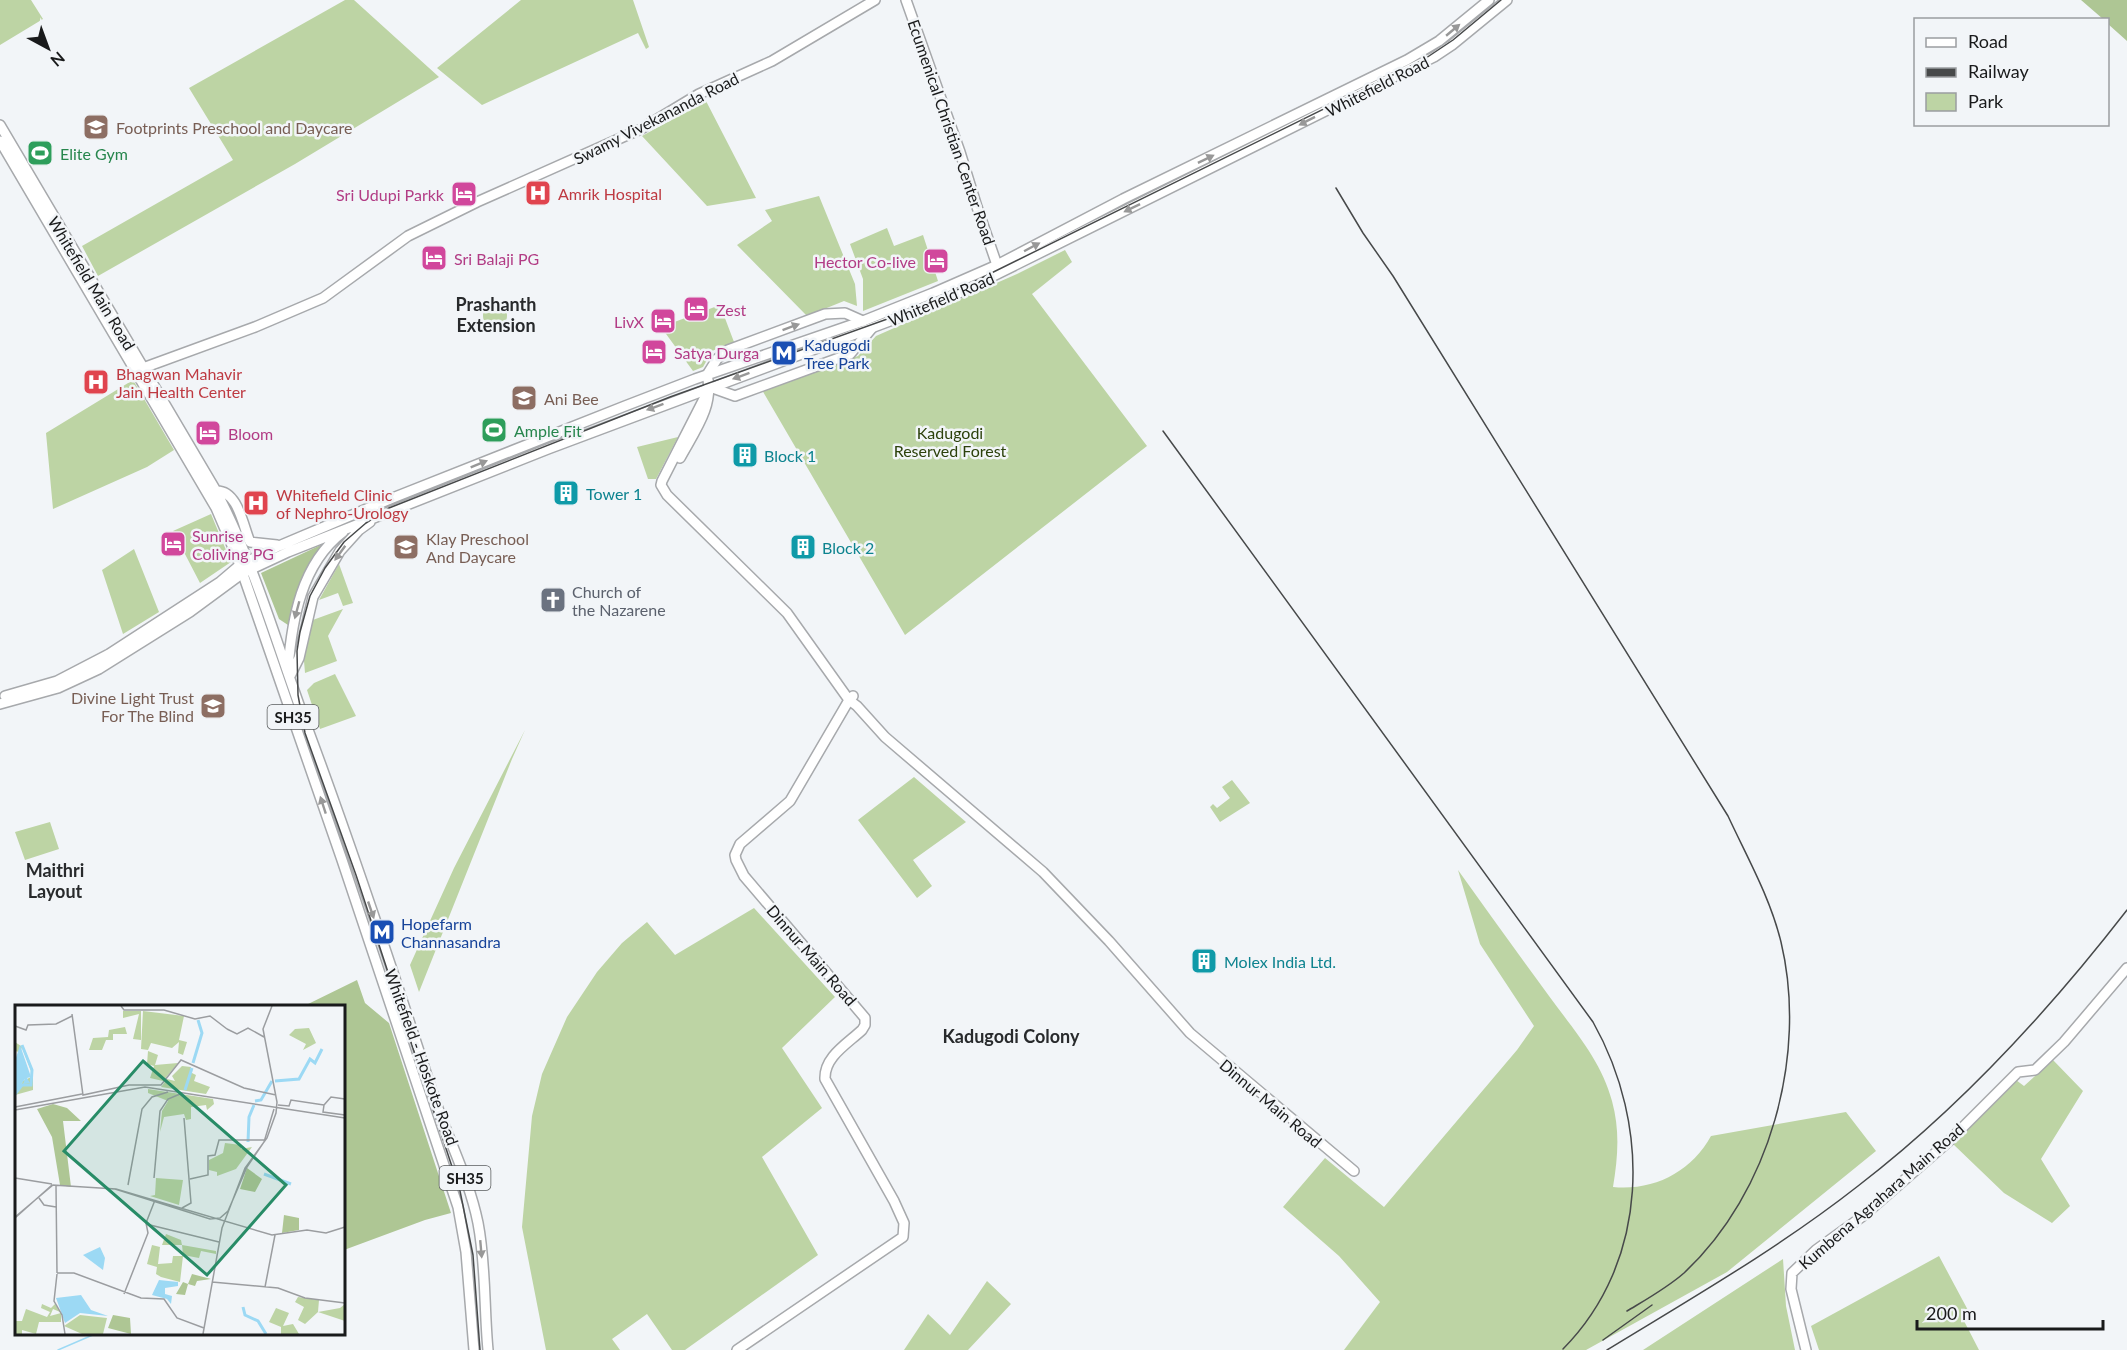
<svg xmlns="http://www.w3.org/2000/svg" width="2127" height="1350" font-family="Lato,sans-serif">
<rect width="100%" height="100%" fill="#f2f5f8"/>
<path fill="#bdd4a4" d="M0,0H31L43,19L0,45Z
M345,0H354L439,77L295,164L98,276L82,246L233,160L189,88Z
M521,0H633L649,47L646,49L638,33L482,105L437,68Z
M706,101L756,198L707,206L642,136Z
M819,196L855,284L857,306L844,301L807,316L737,245L772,221L765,210Z
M887,228L894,246L923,235L938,281L863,311V279L850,244Z
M1065,250L1072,262L1032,294L1147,446L905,635L762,390L858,356L876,336L1017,274Z
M483 316a12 12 0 1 1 24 0a12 12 0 1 1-24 0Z
M720,305L734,342L712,351L703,367L693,371L661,327Z
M133,380L174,450L147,467L53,509L46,433Z
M678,437L656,479H648L637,447Z
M211,514L231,562L200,583L173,531Z
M134,549L159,612L123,634L102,570Z
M339,564L353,603L343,606L338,593L319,600Z
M343,609L328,636L337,661L305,673L304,661L310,621Z
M335,674L356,716L320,729L307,690L314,683Z
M525,730L512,759L419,992L410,965L454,868Z
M914,777L966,822L913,860L932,886L917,898L858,820Z
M1232,780L1250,803L1220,822L1210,807L1213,804L1217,808L1230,798L1222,787Z
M50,822L59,849L25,860L15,832Z
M1458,870C1488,912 1518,954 1549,996C1573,1029 1601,1060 1612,1101C1620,1130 1618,1157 1613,1187C1654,1191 1691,1172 1711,1136L1846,1112L1876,1151L1727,1272L1586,1350H1344L1380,1302L1339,1256L1283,1207L1325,1158L1384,1207L1517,1050L1534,1026L1480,944Z
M754,908L835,997L782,1048L822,1108L762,1157L818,1255L685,1350H672L647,1314L612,1339L620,1350H546L522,1227L532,1116L542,1074L567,1017L597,972L622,943L647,922L675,955Z
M2053,1060L2083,1091L2041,1159L2070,1206L2052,1223L2004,1193L1953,1144L2016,1080L2024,1086Z
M1939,1256L1970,1314L1963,1319L1979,1350H1819L1811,1326Z
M1783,1259L1786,1306L1795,1350H1643Z
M987,1281L1011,1304L968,1350H904L928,1314L950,1335Z"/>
<path fill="#aec694" d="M2081,0H2127V41L2108,24V20L2103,19Z
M325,543C310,570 294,594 288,625L279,619L261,573Z
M357,980L365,1003L389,1023L451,1213L425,1220L344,1250V1006H304Z"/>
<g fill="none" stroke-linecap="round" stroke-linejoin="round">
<path stroke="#9cd9f4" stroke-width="1.5" d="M58,1350L95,1334"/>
<g stroke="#a7a9ac" stroke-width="12">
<path id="secondary" d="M906,0L960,152L977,207L997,265
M143,368L255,327L323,298L408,236L477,202L641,129L699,94L772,61L875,0
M710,387L662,481L661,485L667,495L787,613L849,700L857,706L885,737L1043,872L1109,941L1190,1033L1354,1171
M710,387L735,396L850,354L872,328
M680,458C694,432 715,405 707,375L717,359L728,350L825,314L845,313L863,321
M5,696L57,681L109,654L220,582L240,565
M0,704L58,688L99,669L190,612L243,573
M737,1350L903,1237L904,1223L894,1201L825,1079C824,1057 847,1044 862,1030L865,1025V1018L744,876L736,860L735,855L740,844L790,801L849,700L853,696
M1806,1350L1791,1289L1792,1273L1816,1250L1863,1216L1948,1142L2018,1072L2035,1070L2064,1042L2127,968"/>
</g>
<g stroke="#a7a9ac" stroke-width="12">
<path id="primary" d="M0,125L215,489C256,566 279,653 310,735C354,854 394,974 433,1094C447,1137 469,1178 478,1223C486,1264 484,1308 488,1350
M0,141L216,508L237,557L342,860L458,1207L466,1252L474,1350
M216,491C238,490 243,526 250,542L277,545
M240,565L279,546L390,499L625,406L695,379L863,321L933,293L997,265L1123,199L1407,60L1439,41L1489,0
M243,573L288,552L548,449L906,315L961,292L1434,57L1452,45L1507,0
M288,668C292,620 301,564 343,532
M290,676L299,658L313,597L340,551L359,530L370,522"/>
</g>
<use href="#secondary" stroke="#fff" stroke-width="9"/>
<use href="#primary" stroke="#fff" stroke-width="9"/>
<path stroke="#47494a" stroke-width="1.5" d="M1336,188L1363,233L1393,276L1728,816C1747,857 1770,897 1781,942C1808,1055 1770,1193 1684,1273C1667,1288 1647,1299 1627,1311
M1163,431L1593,1022C1651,1125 1650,1261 1563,1349
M1603,1340L1652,1305
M480,1350L473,1255L460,1191L356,875L305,733L298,695L297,651L300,632L310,596L325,568L344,542L366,523L389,508L670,397L904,313L959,289L1423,60L1453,40L1501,0
M1607,1350C1692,1298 1779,1248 1858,1186C1961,1107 2048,1012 2127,910"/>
</g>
<defs><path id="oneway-solid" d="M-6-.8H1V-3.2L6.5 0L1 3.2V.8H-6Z" transform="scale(1.5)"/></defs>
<g fill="#989898">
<use href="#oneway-solid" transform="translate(1453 30) rotate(-40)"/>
<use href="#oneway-solid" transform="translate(1307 121) rotate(153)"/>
<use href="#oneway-solid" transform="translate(1206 159) rotate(-26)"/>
<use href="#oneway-solid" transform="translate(1132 208) rotate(154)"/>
<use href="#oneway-solid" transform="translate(1032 247) rotate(-28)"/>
<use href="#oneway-solid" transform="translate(791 327) rotate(-20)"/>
<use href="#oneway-solid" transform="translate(741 376) rotate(160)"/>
<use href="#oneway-solid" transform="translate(655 407) rotate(160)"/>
<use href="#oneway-solid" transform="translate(479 464) rotate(-22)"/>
<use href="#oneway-solid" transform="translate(340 553) rotate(126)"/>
<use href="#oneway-solid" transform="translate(297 610) rotate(105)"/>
<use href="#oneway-solid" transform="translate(323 805) rotate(-108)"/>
<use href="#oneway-solid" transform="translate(371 910) rotate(71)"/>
<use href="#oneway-solid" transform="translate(481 1249) rotate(85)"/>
</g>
<defs>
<g id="school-square" transform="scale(1.35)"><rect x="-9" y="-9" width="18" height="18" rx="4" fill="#8d6e63" stroke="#f2f5f8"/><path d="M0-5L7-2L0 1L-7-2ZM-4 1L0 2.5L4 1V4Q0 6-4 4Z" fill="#fff"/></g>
<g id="stadium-square" transform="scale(1.35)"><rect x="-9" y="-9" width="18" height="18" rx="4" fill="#2e9e5b" stroke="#f2f5f8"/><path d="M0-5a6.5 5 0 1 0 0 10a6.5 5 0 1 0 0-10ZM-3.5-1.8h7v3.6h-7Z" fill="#fff"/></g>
<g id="hospital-square" transform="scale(1.35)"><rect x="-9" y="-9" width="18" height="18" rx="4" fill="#e0444e" stroke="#f2f5f8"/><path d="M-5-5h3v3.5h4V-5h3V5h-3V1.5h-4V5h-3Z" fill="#fff"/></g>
<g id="hotel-square" transform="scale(1.35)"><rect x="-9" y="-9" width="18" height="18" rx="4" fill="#d1479c" stroke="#f2f5f8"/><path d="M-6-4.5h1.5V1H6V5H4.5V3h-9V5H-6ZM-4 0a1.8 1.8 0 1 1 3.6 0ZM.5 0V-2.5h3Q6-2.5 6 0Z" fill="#fff"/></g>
<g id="metro-square" transform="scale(1.35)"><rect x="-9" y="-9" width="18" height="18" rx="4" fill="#1a4fb4" stroke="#f2f5f8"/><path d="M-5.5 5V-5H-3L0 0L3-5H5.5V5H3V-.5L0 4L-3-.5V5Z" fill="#fff"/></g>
<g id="building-square" transform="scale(1.35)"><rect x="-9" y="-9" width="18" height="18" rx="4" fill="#0f9aa8" stroke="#f2f5f8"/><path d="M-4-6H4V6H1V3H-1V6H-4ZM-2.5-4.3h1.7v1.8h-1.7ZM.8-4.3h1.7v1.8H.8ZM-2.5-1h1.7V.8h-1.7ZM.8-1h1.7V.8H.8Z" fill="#fff"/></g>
<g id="church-square" transform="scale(1.35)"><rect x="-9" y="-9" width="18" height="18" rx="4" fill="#6b7280" stroke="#f2f5f8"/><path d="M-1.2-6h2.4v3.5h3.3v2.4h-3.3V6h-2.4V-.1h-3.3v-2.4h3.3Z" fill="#fff"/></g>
</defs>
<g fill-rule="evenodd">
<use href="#school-square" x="96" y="127"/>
<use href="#stadium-square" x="40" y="153"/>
<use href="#hospital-square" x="538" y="193"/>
<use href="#hotel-square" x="464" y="194"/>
<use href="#hotel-square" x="434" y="258"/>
<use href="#hotel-square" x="936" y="261"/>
<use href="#hotel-square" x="696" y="309"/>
<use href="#hotel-square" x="663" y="321"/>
<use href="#hotel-square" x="654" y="352"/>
<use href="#metro-square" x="784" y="353"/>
<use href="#hospital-square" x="96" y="382"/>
<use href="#school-square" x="524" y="398"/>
<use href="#stadium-square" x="494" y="430"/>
<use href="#hotel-square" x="208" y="433"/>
<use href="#building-square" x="745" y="455"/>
<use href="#building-square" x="566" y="493"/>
<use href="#hospital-square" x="256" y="503"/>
<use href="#hotel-square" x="173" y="544"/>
<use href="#school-square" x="406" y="547"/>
<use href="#building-square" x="803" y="547"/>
<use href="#church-square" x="553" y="600"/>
<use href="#school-square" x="213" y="706"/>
<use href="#metro-square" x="382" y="932"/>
<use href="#building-square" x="1204" y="961"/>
</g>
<g text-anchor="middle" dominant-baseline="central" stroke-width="5" stroke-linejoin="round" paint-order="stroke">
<g fill="#f2f5f8" stroke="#5a5c5d" stroke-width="1.5">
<rect x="267.5" y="705" width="51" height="24" rx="4.5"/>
<rect x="439.5" y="1166" width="51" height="24" rx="4.5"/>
</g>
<g font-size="15" font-weight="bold" fill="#191a1b">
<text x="293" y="717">SH35</text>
<text x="465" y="1178">SH35</text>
</g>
<g font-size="16" fill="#191a1b" stroke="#f2f5f8">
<text transform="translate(1377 86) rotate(-27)">Whitefield Road</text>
<text transform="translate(656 118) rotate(-27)">Swamy Vivekananda Road</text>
<text transform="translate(952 132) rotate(71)">Ecumenical Christian Center Road</text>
<text transform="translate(92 283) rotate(59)">Whitefield Main Road</text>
<text transform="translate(941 299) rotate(-23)">Whitefield Road</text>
<text transform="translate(812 955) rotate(49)">Dinnur Main Road</text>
<text transform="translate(422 1057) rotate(70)">Whitefield - Hoskote Road</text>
<text transform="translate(1271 1103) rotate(40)">Dinnur Main Road</text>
<text transform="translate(1881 1196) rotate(-41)">Kumbena Agrahara Main Road</text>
</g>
<g font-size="16" fill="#785e54" stroke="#f2f5f8" text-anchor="start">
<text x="116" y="127">Footprints Preschool and Daycare</text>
<text x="544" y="398">Ani Bee</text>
<text x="426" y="538">Klay Preschool<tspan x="426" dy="18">And Daycare</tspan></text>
<text x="194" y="697" text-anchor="end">Divine Light Trust<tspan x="194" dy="18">For The Blind</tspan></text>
</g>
<g font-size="16" fill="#27864d" stroke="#f2f5f8" text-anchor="start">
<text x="60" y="153">Elite Gym</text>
<text x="514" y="430">Ample Fit</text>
</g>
<g font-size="16" fill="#be3a42" stroke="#f2f5f8" text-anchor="start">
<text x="558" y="193">Amrik Hospital</text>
<text x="116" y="373">Bhagwan Mahavir<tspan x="116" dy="18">Jain Health Center</tspan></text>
<text x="276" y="494">Whitefield Clinic<tspan x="276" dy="18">of Nephro-Urology</tspan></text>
</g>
<g font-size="16" fill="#b23c85" stroke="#f2f5f8" text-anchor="start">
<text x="444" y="194" text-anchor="end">Sri Udupi Parkk</text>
<text x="454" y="258">Sri Balaji PG</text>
<text x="916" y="261" text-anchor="end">Hector Co-live</text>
<text x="716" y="309">Zest</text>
<text x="644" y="321" text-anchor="end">LivX</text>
<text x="674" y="352">Satya Durga</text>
<text x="228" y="433">Bloom</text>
<text x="192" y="535">Sunrise<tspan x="192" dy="18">Coliving PG</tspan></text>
</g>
<g font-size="16" fill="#164399" stroke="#f2f5f8" text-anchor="start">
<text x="804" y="344">Kadugodi<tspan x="804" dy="18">Tree Park</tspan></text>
<text x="401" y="923">Hopefarm<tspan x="401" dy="18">Channasandra</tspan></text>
</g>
<g font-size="16" fill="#2c410b" stroke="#f2f5f8">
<text x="950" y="432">Kadugodi<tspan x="950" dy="18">Reserved Forest</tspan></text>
</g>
<g font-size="16" fill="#0d838f" stroke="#f2f5f8" text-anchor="start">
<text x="764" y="455">Block 1</text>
<text x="586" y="493">Tower 1</text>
<text x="822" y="547">Block 2</text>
<text x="1224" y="961">Molex India Ltd.</text>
</g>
<g font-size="16" fill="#5b616d" stroke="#f2f5f8" text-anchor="start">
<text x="572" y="591">Church of<tspan x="572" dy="18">the Nazarene</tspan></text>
</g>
<g font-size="18" font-weight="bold" fill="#282a2c" stroke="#f2f5f8">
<text x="496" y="304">Prashanth<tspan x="496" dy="21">Extension</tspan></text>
<text x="55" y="870">Maithri<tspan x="55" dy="21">Layout</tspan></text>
<text x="1011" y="1036">Kadugodi Colony</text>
</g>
</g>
<g transform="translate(15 1005)">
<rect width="330" height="330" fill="#f2f5f8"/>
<path d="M108,6H126V35L118,34L124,9L108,13ZM128,6L169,11L164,35L172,37L168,50L163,48L164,37L157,43L136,38L133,45L126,44ZM110,22L112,29H98V35H91L87,45H74L78,33L93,32L94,25ZM294,23L301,38L288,45L291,39L274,30L280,24ZM0,37L9,43L18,65V85L0,90L8,76L16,72V66L7,42L4,51L0,56L4,47L0,46ZM133,46L143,50L140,60L163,58L148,76L135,73L139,61L132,59ZM167,61L176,62L175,67L181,70L179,76L195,82L191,89L146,82L152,74L160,76L157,71ZM133,84L198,94L199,99L192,105L191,100L176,102V114L171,115L169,109L149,112L145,127L147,106L153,96L133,88ZM210,138L226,140V144L237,142L221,164L202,171V167L194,165V155L208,148ZM141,173L168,175L164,200L135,191L140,190ZM151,229L166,235L167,240L201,246V249L186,246L184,253L168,250L167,240H147ZM137,240L145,242L143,259L157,258L158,251H168L165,277L146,272L141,269L142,262L132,259ZM283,292L304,295L303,307L325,303L330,299V316L303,307L290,319L283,315L289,302L280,297ZM27,299L36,303L40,299L45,307L38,304L35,311L46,308V317H24L21,329L7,325V329H0V316H7L11,304L32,312L35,307L26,303ZM261,303L274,308L268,321L278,319L284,329H266V322L254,317ZM65,310L92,313L88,329H67L49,321Z" fill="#bdd4a4"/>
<path d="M38,99L52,103L66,116H48L56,182L45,180L37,132L22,104ZM232,163L247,174L240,187L225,184ZM269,210L284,213V225L267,228ZM177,269L196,274L182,276L180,281L173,279L170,290L161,289L168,277L173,279ZM98,310L115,313L116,329L93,323Z" fill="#aec694"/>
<path d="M5,40L16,72L12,73L15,78L8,79L10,74L0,88V56ZM85,242L90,253L88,265L68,250ZM144,275L163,277V281L150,283V289L157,291L156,299L152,294L137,290ZM66,290L76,305L93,311L65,308L50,318L41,293Z" fill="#9cd9f4"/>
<path fill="none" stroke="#9cd9f4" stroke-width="3" d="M178,58L187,28L183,15M260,76L284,74L295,54L300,58L307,44M170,85L177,63M0,89L7,80H16L17,65L7,40M240,96L246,95L257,76M233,137L234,112L239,100M249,169L276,179M228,302L230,310L243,316L251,329"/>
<path fill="none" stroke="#9b9da0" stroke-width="1.5" d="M106,1L109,5H149L180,14L195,11L212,24M57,9L68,90L114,80H146L166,55L229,83L261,90M0,21L11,25L13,20L41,19L57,11M212,24L222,29L233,23L249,32M263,100L274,101L276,95L309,100M309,100L308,107L330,110M309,100L316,92L330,94M0,102L67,89M0,105L130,82L330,113M0,173L37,179M139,173L145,106L153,94L165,89M175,174L193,170V151L200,150L204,135H250M113,180L127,104L137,92L153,87M41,181L42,268M24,193L29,200L41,202M167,203L176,198L169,113M0,212L38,180L100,184L195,214L205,213L213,206L232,162L249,137L259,104M0,213L37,180L101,184L257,230L292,225L311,228L330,222M131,219L204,237M42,268H59L126,293L149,294L162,313L189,323M42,269L39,296L47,310L50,329M197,277L263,283L290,293L330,298M250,282L260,230M109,289L133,228L131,218L140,195M188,329L207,223L230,163L252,133L261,108L262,97L248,24L257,1"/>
<path fill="#288c67" fill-opacity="0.15" stroke="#288c67" stroke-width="3" d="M128,56L271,180L192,270L49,146Z"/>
<rect width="330" height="330" fill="none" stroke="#191a1b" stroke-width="3"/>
</g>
<rect x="1914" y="18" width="195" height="108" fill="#f2f5f8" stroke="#9b9da0" stroke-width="1.5"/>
<rect x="1926" y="38" width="30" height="9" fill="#ffffff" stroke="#9b9da0" stroke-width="1.5"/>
<text x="1968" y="48" font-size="18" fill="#191a1b">Road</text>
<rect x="1926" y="68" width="30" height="9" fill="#47494a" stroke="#9b9da0" stroke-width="1.5"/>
<text x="1968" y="78" font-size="18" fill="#191a1b">Railway</text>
<rect x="1926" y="93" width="30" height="18" fill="#bdd4a4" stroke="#9b9da0" stroke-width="1.5"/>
<text x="1968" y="108" font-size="18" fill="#191a1b">Park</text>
<g transform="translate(48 48) rotate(139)" stroke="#f2f5f8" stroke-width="4.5" paint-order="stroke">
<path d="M0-4.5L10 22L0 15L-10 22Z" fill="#191a1b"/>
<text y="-9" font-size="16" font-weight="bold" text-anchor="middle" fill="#191a1b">N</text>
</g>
<path d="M1917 1320v9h186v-9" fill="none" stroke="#191a1b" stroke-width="3"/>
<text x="1926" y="1320" font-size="18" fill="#191a1b" stroke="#f2f5f8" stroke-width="4.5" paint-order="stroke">200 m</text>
</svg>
